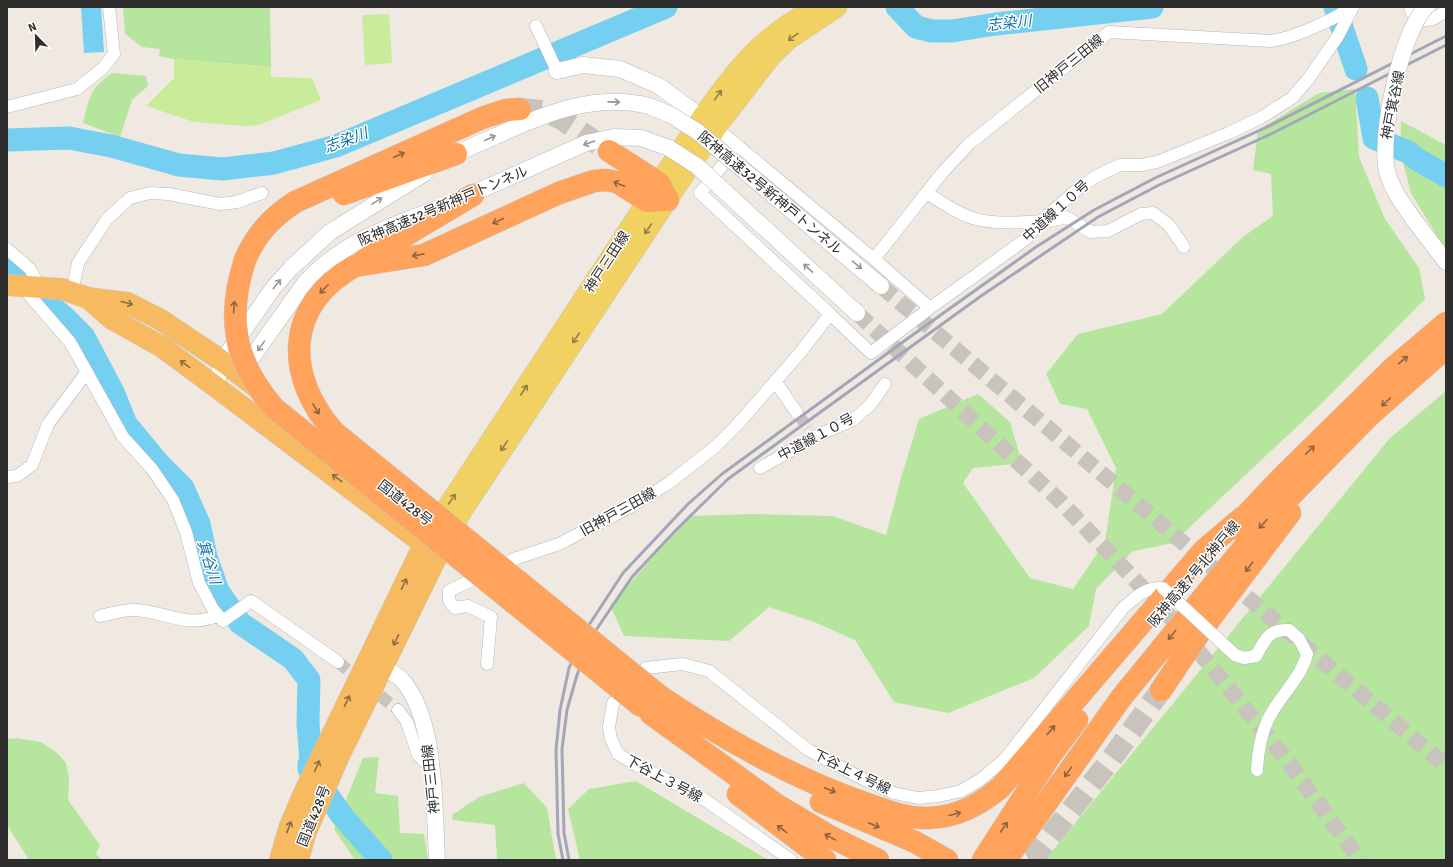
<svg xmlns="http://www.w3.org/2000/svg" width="1453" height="867" font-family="Signika,'Noto Sans JP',sans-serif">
<rect width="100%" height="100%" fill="#efe9e1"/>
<path fill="#b6e59e" d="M123,7H270L271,67L174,59L159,56L160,49L142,47L125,34Z
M112,73L146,76L148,86L132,100L120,137L83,123C89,98 90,88 112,73Z
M1355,89L1359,157L1385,219L1419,268L1425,299L1321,404L1173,543L1133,551L1096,589L1089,626L1034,678L948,713L894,702L855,640L814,622L769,607L729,641L624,636L610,605L690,516L754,514L833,516L886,535L901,478L919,419L978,394L1010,422L1022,463L973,468L963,483L1030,578L1073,589L1105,542L1116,468L1087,409L1060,404L1046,374L1078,334L1162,314L1244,236L1273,216L1271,174L1253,170L1258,130L1319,93Z
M1401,121L1446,145V251L1411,193L1400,150Z
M1446,391V860H1045L1390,438Z
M17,738L41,742L57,753L66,763L69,778L68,800L100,845L96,854L102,860H29L7,825V739Z
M379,757L375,793L398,796L400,833L424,834L428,860H355L334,829L363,758Z
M636,781L768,860H580L568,809L589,789Z
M524,783L547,808L556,860H497L495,825L453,820L452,815L479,797Z"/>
<path fill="#c9ec9a" d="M389,14L392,63L365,65L362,15Z
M174,59L271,67V77L312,78L321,100L259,125L245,126L194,122L146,106L174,78Z"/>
<path fill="#75cff0" d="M81,7H101L104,52L84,53Z"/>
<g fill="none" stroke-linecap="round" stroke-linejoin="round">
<path stroke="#75cff0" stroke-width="23" d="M897,7L916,27L932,31H952L996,24L1152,7
M1335,7L1356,69
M1367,98L1374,138L1408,152L1415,158L1446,176
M7,140L69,138L111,146L179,165L222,169L274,163L336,146L666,7
M7,267L66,319L84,337L113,392L126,424L160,465L183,488L199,524L206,557L218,591L240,623L293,659L309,680L308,723L311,761L309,764V769L343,817L381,860"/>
<path stroke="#c8c4bd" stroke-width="12" stroke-dasharray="12 6" stroke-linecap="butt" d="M797,413L808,428
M338,662L398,710"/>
<path stroke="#c8c4bd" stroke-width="16" stroke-dasharray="16 8" stroke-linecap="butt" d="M881,286L1446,766
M857,313L1060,501L1174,621L1282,754L1360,860"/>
<path stroke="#c8c4bd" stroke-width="22" stroke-dasharray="22 11" stroke-linecap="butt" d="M520,109L542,111L560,118L609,151
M1029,860L1034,857L1112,758L1161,690"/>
<g stroke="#b4b7c1" stroke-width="13">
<path id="minor" d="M1410,7L1412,13L1420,21L1433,19L1446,11
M536,26L557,71
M7,107L77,89L102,69L114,54L109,7
M716,128L738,146
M927,193C967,219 978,225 1027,222C1042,221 1052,222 1066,217L1091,232L1108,231L1141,214L1153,213L1169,225L1184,247
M7,249L30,269L36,280L30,296L70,342L123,437L152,469L173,500L186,532L199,583L213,609L223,621L251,601L338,662
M874,259L930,308
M72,293L78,263L107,219L130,198L150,193L169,194L220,204L237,202L262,193
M830,314L871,353L930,308L1026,239L1041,221L1079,188L1095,177L1120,165H1141L1157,162L1229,133L1262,117L1292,98L1309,78L1338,36L1353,7
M775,381L797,413
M760,468L814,437L853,420L870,405L885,384
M7,477L17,476L32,465L48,424L86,373
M100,616C114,613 128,608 143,611C175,615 184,627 218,616
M1235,655L1244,658L1256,656C1265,640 1268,629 1289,630L1299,639L1307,654C1302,675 1285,691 1274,709C1262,727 1258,748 1257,770
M487,664L491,617L468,606L455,608L449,601V591L517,558L559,544L630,507L669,483L715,447L737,425L800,353L830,314L700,193L738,146L874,259L942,173L969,144L1109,32L1271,41C1294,38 1333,20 1352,7
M633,682L646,668L683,664L709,671L807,749L861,778L894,793L918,798L939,796L961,791L980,780L1005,759L1123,608C1136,597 1145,587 1163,588
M626,689L613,703L609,727L611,739L618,754L636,765L695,793L791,860
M398,710L407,722L418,755L431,768"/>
</g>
<g stroke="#b4b7c1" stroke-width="17">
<path id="tertiary" d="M557,71L583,65L620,69L659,86L712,125
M446,160C462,150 479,143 496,136C544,114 596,92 649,106
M463,198L586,143L614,137L641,138
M1417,224L1446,262
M241,373L304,284C339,244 387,227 436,209
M216,387L222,361L274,287L291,268L330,232L425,173
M382,667C388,671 398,675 402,680C437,719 434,810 437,860"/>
</g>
<g stroke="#c9c9c9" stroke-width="21">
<path id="primary" d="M431,532L701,119C736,69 762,35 818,7
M444,542L462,511L686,172L721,121L772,55L789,39L837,7"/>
</g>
<g stroke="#c9c9c9" stroke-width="22">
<path id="trunk" d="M7,285L62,289L88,298L128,303L161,320L222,361L260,390
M88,298L112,319L162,347L216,387L424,544L303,795L289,828L280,860
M298,860L306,832L339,756L444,542L438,531"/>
</g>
<g stroke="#c9c9c9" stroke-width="23">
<path id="motorway" d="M344,194L456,154
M245,260C256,234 271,218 295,202L482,118L506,110L520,109
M364,260L473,195
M355,266L424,255L559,193L594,181L606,180L617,182L647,201L668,200L659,183L609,151
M1234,528L1282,477L1393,368L1446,323
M1161,690L1198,635L1290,513
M661,697C724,739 790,777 862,802C884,810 906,819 929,818C957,817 979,805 1000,788L1204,550L1243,517
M651,714L777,805L831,837L878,860
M738,794L825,860
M821,802L915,842L947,860
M983,860L1050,756L1077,720
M1006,860L1121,698L1263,524L1369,416L1446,348"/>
</g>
<use href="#minor" stroke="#fff" stroke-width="12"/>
<use href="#tertiary" stroke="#fff" stroke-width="16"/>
<use href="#primary" stroke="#f2d163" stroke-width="20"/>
<use href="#trunk" stroke="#f8ba60" stroke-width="21"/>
<use href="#motorway" stroke="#ffa35c" stroke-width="22"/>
<path stroke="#a3a6b8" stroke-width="3" d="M563,860L558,834L556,750L560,710L569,668L587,628L623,573L688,504L722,474L907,339L1036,247L1094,210L1155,178L1267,127L1446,36
M569,860L564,833L562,749L567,710L577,675L594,633L632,577L677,529L728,479L981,296L1098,217L1159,185L1271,134L1446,45"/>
<g stroke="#b4b7c1" stroke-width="13" stroke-linecap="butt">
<path id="minor-bridge" d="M1163,588L1235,655"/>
</g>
<g stroke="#b4b7c1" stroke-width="17" stroke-linecap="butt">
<path id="tertiary-bridge" d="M649,106L671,115L698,132L881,286
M641,138L669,148L697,166L857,313
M1417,224C1405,207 1392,191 1387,171C1379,135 1401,33 1426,7"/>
</g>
<g stroke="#c9c9c9" stroke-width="23" stroke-linecap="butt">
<path id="motorway-bridge" d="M245,260C226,318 234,362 274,408L641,706
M355,266C285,305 284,375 334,432L661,697"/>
</g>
<use href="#minor-bridge" stroke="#fff" stroke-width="12"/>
<use href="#tertiary-bridge" stroke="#fff" stroke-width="16"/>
<use href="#motorway-bridge" stroke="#ffa35c" stroke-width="22"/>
</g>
<defs><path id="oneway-shaft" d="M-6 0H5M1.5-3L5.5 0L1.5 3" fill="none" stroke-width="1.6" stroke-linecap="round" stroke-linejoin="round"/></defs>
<g stroke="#908048">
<use href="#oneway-shaft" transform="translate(793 37) rotate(144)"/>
<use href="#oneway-shaft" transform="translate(718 95) rotate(-54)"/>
<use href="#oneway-shaft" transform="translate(648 229) rotate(124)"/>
<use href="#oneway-shaft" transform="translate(576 338) rotate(124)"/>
<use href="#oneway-shaft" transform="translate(524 390) rotate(-57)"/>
<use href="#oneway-shaft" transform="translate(504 446) rotate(123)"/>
<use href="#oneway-shaft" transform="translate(452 499) rotate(-56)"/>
</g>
<g stroke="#969696">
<use href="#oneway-shaft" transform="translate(614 102) rotate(1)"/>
<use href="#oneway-shaft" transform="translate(490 138) rotate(-24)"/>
<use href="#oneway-shaft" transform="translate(589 143) rotate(161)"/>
<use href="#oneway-shaft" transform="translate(377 201) rotate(-32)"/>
<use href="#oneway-shaft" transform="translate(857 265) rotate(40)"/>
<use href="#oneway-shaft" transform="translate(808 268) rotate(-137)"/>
<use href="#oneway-shaft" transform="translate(277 284) rotate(-51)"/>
<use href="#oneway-shaft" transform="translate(261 346) rotate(125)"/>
</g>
<g stroke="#8c6343">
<use href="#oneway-shaft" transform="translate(399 155) rotate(-24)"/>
<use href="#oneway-shaft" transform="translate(619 184) rotate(-158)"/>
<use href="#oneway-shaft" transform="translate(498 221) rotate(155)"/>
<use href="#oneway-shaft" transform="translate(418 255) rotate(169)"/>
<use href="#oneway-shaft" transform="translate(324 289) rotate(135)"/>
<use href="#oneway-shaft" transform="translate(234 307) rotate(-86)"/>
<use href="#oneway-shaft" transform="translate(1403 360) rotate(-40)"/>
<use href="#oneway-shaft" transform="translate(1386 402) rotate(138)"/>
<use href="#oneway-shaft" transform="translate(316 409) rotate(58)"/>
<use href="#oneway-shaft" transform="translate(1310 450) rotate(-44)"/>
<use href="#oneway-shaft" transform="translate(1263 524) rotate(132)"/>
<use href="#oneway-shaft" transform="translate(1249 567) rotate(127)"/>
<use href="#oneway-shaft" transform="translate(1172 635) rotate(129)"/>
<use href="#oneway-shaft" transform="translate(1051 730) rotate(-50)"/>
<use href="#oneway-shaft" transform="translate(1068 772) rotate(125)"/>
<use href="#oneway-shaft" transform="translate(830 790) rotate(23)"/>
<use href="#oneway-shaft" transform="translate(955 814) rotate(-15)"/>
<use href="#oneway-shaft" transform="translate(874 825) rotate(23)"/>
<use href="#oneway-shaft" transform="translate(1004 827) rotate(-56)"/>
<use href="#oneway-shaft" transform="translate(782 829) rotate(-143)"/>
<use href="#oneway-shaft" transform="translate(830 837) rotate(-151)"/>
</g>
<g stroke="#896d44">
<use href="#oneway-shaft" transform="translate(127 303) rotate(15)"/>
<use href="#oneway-shaft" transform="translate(185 364) rotate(-144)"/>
<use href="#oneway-shaft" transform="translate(337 478) rotate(-143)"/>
<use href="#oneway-shaft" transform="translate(404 584) rotate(-64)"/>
<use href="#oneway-shaft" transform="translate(396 640) rotate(116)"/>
<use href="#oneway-shaft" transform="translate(347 701) rotate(-64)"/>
<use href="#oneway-shaft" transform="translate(317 766) rotate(-66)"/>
<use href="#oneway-shaft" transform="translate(289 827) rotate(-69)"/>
</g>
<g text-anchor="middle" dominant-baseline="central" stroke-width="3" stroke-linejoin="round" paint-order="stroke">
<g font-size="14" fill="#2e2e2e" stroke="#fff">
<text transform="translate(1069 64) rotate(-39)">旧神戸三田線</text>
<text transform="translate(1393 105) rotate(-79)">神戸箕谷線</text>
<text transform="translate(770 193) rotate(40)">阪神高速32号新神戸トンネル</text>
<text transform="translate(443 206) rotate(-23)">阪神高速32号新神戸トンネル</text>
<text transform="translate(1056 211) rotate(-42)">中道線１０号</text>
<text transform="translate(607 262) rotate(-57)">神戸三田線</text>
<text transform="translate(816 437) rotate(-28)">中道線１０号</text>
<text transform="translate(405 503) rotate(38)">国道428号</text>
<text transform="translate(618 512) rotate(-29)">旧神戸三田線</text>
<text transform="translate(1194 574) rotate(-50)">阪神高速7号北神戸線</text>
<text transform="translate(852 772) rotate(26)">下谷上４号線</text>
<text transform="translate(431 779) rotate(-96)">神戸三田線</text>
<text transform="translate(664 779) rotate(28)">下谷上３号線</text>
<text transform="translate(314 816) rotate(-68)">国道428号</text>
</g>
<g font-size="15" font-style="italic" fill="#0d6fa3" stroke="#fff">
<text transform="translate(1009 23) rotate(-6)">志染川</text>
<text transform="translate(346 140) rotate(-20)">志染川</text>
<text transform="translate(209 562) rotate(73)">箕谷川</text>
</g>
</g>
<rect width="1453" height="867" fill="none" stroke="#2e2e2e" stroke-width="16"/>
<g transform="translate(36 36) rotate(337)" stroke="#ffffff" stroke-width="3" paint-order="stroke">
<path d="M0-3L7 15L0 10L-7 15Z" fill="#2e2e2e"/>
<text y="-6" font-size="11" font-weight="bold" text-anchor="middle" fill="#2e2e2e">N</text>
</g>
</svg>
